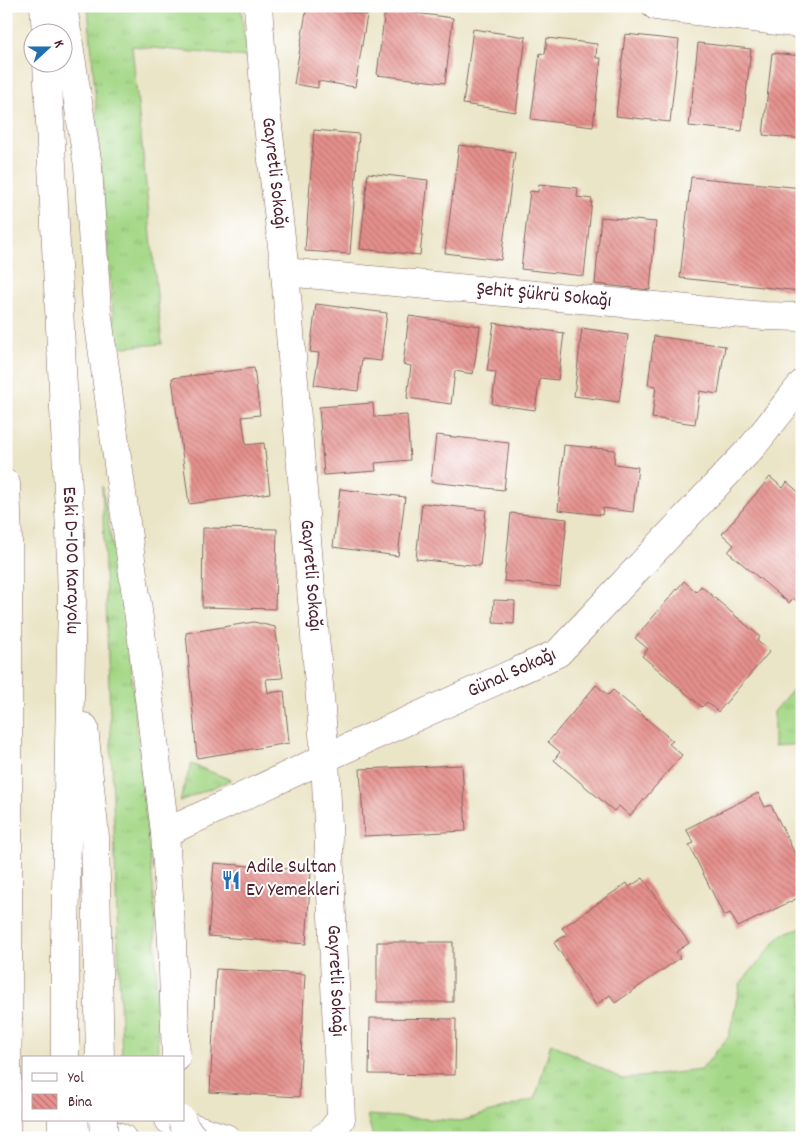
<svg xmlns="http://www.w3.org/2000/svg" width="808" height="1144" font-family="Dekko,sans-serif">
<defs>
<pattern id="grass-tufts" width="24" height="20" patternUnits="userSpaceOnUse" patternTransform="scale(1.25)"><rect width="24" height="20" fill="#a4d887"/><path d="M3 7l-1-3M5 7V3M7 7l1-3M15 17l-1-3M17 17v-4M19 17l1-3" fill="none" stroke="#8fb975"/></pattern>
<pattern id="building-back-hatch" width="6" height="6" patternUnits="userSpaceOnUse" patternTransform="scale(1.25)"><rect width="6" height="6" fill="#e5908c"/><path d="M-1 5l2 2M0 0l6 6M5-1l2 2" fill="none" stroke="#bc7573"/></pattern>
</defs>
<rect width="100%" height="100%" fill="#fff"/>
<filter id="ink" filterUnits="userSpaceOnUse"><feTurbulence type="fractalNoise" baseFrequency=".02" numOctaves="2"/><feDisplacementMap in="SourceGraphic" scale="10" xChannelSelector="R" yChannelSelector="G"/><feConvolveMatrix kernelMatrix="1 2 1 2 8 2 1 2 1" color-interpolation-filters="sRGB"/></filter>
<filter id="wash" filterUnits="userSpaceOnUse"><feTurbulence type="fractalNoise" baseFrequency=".0096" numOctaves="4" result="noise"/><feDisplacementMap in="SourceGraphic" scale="20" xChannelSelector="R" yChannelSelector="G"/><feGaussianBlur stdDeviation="1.12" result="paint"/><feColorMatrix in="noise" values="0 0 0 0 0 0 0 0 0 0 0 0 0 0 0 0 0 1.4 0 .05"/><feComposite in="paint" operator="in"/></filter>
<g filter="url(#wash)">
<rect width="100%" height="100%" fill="#ebe5c8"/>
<path fill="url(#grass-tufts)" stroke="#777c59" d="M88,6H241L247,57L132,46L162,344L124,347L115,341Z
M102,486L126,622L155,906L158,1058H122Z
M802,679V744L774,746V712Z
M191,764L231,780L180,801Z
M802,928V1033L800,1062L802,1071V1138L373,1137L367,1115L461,1121L535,1099L551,1043L622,1079L701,1070L729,1036L740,984L780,936Z"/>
<g id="blocks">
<path fill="url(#building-back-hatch)" d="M307,6H333V9L367,15L355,87L318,81V88L294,84Z
M385,9L453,18L445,83L377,75Z
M473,29L526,37L516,112L463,104Z
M625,34L679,40L670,122L616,116Z
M547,38L597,44L596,58H601L593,127L531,119L540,53L545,54Z
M698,43L751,49L742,131L689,126Z
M772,53L802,56V139L763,135Z
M314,130L359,134L350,254L305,251Z
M459,145L515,152L501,260L445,253Z
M368,173L428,180L420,255L360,249Z
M691,177L802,188V271L800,291L680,278Z
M539,184L578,188L577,197L592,199L584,276L521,269L530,191L538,192Z
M601,217L656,222L650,290L595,284Z
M316,304L387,313L381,361L362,359L358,391L314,385L319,353L310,352Z
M409,316L480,326L473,374L455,371L451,404L407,398L411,366L403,364Z
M494,323L564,333L558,380L540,378L535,410L492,404L496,372L487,371Z
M582,328L628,335L619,402L574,396Z
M654,336L725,346L718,394L700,391L695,424L652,418L656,386L648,385Z
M254,368L260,415L242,417L246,445L264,443L270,493L189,504L172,378Z
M373,403L374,417L407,415L410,460L375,463L376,471L324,475L319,407Z
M436,435L509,443L504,490L431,482Z
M564,445L615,450L614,464L638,467L633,512L603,508L602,515L558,510Z
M770,477L783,488L787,482L802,495V606L793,598L789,603L728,552L734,545L722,534Z
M340,489L405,497L398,556L333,547Z
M422,503L486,510L480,566L416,559Z
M511,513L567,519L560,587L504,581Z
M203,528L277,529L275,609L202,607Z
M684,581L696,592L701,586L760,637L757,641L770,651L718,712L707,702L702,707L642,656L648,649L635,638Z
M494,600L515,601L514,624L493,623Z
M254,622L275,627L283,678L266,679L268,693L284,691L289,743L197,758L186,633Z
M596,685L608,695L613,690L673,741L669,744L682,755L630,816L619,806L614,811L554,760L560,752L548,742Z
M462,765L466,831L364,836L360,769Z
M758,793L765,807L771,805L802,868V877L797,879L802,888V896L738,927L730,913L724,916L689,845L694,843L686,829Z
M214,863L311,871L306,944L208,936Z
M643,878L689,943L676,952L680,958L615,1003L610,995L596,1005L554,943L567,934L562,928L627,883L629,887Z
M377,942H453V1002H377Z
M216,969L305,974L299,1097L210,1092Z
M370,1018L456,1019L455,1075L369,1074Z"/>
</g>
</g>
<g filter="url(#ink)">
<use href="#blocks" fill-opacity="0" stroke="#826462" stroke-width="1"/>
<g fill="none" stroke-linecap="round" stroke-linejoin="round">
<g stroke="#826462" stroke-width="29">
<g id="street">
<path id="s1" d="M258,6L265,100L285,272L325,758L341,1119L329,1134L322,1138"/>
<path d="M656,6L802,24"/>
<path id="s2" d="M285,272L764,316L802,317"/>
<path id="s3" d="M165,833L325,758L558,653L753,446L802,384"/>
</g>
</g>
<g stroke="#826462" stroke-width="29">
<path id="secondary" d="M72,1120L122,1138
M169,1120L226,1138"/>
</g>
<g stroke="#826462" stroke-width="29">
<g id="highway">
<path d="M44,6L46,32"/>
<path d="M63,6L88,166L97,310L142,640L165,833L172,942L176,1058"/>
<path id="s4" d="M47,62L70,531L72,601L65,938V1058"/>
<path d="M6,484L8,540V1017"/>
<path d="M84,727L95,837L100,1058"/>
<path d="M61,1138L62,1120"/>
</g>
</g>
<use href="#street" stroke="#fff" stroke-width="28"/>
<use href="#secondary" stroke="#fff" stroke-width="28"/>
<use href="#highway" stroke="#fff" stroke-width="28"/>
<g stroke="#826462" stroke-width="29" stroke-linecap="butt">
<path id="highway-bridge" d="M103,1120L104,1138
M182,1120L185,1128L194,1138
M6,1138L8,1017"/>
</g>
<use href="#highway-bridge" stroke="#fff" stroke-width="28"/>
</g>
</g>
<defs>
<g id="restaurant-bare" transform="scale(1.5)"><path d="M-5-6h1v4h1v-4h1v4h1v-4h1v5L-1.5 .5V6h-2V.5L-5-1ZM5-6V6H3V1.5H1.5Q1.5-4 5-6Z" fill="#1f6fb2" stroke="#fff" stroke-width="2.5" paint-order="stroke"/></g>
</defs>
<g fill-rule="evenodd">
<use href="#restaurant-bare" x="231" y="880"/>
</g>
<g text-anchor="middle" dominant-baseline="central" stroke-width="4" stroke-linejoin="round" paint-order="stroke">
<g font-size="20" fill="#4a1f2b" stroke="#fff">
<text stroke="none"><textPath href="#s1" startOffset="168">Gayretli Sokağı</textPath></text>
<text stroke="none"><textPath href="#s2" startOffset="260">Şehit Şükrü Sokağı</textPath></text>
<text stroke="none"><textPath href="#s4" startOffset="499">Eski D-100 Karayolu</textPath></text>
<text stroke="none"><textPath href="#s1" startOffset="572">Gayretli Sokağı</textPath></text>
<text stroke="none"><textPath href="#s3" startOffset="382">Günal Sokağı</textPath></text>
<text stroke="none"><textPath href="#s1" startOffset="978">Gayretli Sokağı</textPath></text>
</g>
<g font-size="20" fill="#4a1f2b" stroke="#fff" text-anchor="start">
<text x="246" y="868">Adile Sultan<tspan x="246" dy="23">Ev Yemekleri</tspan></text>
</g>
</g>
<rect width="808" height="1144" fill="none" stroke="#fff" stroke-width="25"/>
<rect x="22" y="1056" width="162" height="65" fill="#ffffff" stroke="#b7a5aa"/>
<rect x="32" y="1073" width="25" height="8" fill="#ffffff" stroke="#b7a5aa"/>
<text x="68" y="1082" font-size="15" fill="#4a1f2b">Yol</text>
<rect x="32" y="1094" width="25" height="15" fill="url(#building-back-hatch)" stroke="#b7a5aa"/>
<text x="68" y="1106" font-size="15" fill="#4a1f2b">Bina</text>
<g transform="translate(48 48) rotate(69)"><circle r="24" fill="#ffffff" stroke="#b7a5aa"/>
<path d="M0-4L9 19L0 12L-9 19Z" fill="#1f6fb2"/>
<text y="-8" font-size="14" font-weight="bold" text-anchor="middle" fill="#4a1f2b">K</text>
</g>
</svg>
